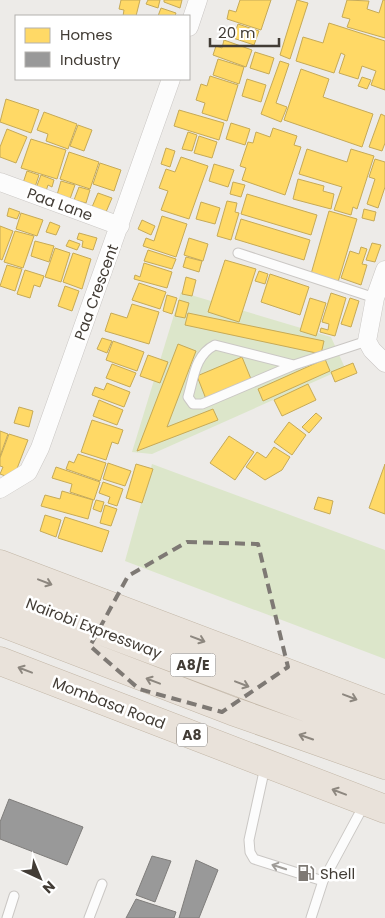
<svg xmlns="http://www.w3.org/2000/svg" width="385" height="918" font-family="Poppins,sans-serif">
<rect width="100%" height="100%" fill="#edebe8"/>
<path fill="#dce6ca" d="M181,292L331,337L345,368L152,454L132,452Z
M152,464L385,550V659L125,561Z"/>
<path fill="#ffd966" stroke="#c6aa57" d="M121,0H140L136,16H123L124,10L119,9Z
M148,0H160L158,8L146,4Z
M164,0H182L180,8L164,2Z
M240,0H271L261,30L227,19L229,10L236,12Z
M297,0L308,3L290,59L280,55Z
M347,0L369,1L367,9L379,13L383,0H385V38L347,27L350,19L342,17Z
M161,8L176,13L175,16H158Z
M329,23L385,41V90L371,85L376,71L362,66L358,79L339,73L345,55L341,53L334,73L296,61L303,37L323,43Z
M238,24L259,31L254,45L233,38Z
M224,40L252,50L246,67L213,55L216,46L222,48Z
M255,52L274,58L269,74L250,68Z
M218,59L244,67L239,84L213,75Z
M280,61L289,64L276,103L287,107L281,122L261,114Z
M301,69L329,79L323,97L373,114L362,147L284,120Z
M210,76L238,85L227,121L202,113L205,103L196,100L201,84L207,86Z
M362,77L371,80L367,89L358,86Z
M247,79L266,85L261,102L242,96Z
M6,99L39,110L31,133L0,122Z
M179,110L224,123L219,140L174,126Z
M44,112L77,124L68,149L46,141L48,134L37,130Z
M381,114L385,116V143L382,151L369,147Z
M231,123L250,129L245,145L226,139Z
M78,125L92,130L84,151L70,146Z
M273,128L297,136L294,145L301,147L285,195L242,180L246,168L240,166L248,142L253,143L256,132L270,137Z
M7,129L27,137L16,163L0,157V147Z
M188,132L197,135L192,151L182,149Z
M199,136L217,142L212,158L194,153Z
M31,139L66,150L57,179L21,168Z
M166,148L175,151L170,167L161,164Z
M307,149L347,162L351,149L374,156L357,209L353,207L351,215L334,210L342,187L299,174Z
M69,152L99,162L90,189L60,179Z
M181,157L208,166L189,219L161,210L168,191L159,188L166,169L175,172Z
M375,159L385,162V187L378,208L367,204L375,179L369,177Z
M100,163L121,170L114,191L93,184Z
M214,164L234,170L228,187L209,181Z
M27,171L39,175L35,187L23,183Z
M41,175L54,180L52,187L48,185L46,191L36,188Z
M298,179L324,186L323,191L334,194L331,209L293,199Z
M61,181L75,185L70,199L57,195Z
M233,182L245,185L241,197L230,194Z
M79,187L90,190L86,203L74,200Z
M98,193L112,198L106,212L92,207Z
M247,194L317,215L311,235L241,214Z
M227,201L237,203L235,212L239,213L231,240L217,236Z
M201,202L220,208L215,224L196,219Z
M9,208L20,212L17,219L7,216Z
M364,209L376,212L374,221L362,218Z
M329,211L357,219L338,282L311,274Z
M21,213L43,220L37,236L16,229Z
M162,216L187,224L176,257L143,246L146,238L154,241Z
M241,219L310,240L304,260L235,239Z
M142,220L155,226L151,235L138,229Z
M50,222L60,226L56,235L46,232Z
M0,226L13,231L2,260L0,259Z
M15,231L34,236L23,268L4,262Z
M79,233L97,238L93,250L82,247L83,241L77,239Z
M189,238L208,244L203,261L184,255Z
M69,240L80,244L77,250L66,246Z
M35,241L54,246L49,262L31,256Z
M372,243L381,245L375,262L366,260Z
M361,247L367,249L362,264L367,265L361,285L341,278L350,251L359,254Z
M55,248L70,253L61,282L45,277Z
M148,250L176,259L172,269L144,261Z
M73,253L91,259L82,289L63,282Z
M186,257L202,261L199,272L183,267Z
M225,260L256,269L239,322L208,312Z
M144,263L172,272L167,288L134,279L135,275L140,277Z
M7,265L22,269L15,291L0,286Z
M25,270L44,276L40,287L34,285L30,298L17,294Z
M259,271L268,274L265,284L255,281Z
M270,274L309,287L300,315L261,302Z
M186,277L196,280L192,296L182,294Z
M139,283L166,292L160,309L132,300Z
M65,286L79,291L72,311L58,306Z
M331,293L346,298L335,336L320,332L321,328L328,330L329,324L322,322Z
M167,295L177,298L172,314L163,311Z
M310,298L326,303L316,336L300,331Z
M350,298L359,301L351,327L341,324Z
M179,300L189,303L185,318L175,316Z
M132,304L159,312L149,344L105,331L111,313L127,318Z
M188,313L324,341L321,354L185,325Z
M102,338L112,341L107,353L97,349Z
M113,341L144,352L137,371L106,360Z
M178,344L196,351L167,427L213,409L218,420L137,451Z
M148,355L168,362L160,383L140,376Z
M242,357L251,379L206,399L197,376Z
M325,359L330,371L263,401L258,389Z
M353,363L357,373L335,382L331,372Z
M112,364L136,373L130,387L106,378Z
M107,383L130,392L124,407L92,395L95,387L104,390Z
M308,384L316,400L282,416L274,400Z
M99,400L123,410L117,425L93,416Z
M19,407L33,411L29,427L14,423Z
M316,413L322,418L309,433L302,427Z
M92,420L123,430L118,444L112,442L106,460L81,452Z
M289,422L306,435L292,455L274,442Z
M0,431L8,434L0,456Z
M9,434L28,440L13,479L0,474L3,467L0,466V458Z
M229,436L254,452L235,480L210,463Z
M274,447L290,457L282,470L265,480L246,467L257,452L266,458Z
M78,454L106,463L100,481L66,469L69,461L74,463Z
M108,463L131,471L125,486L103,479Z
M136,464L153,469L142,503L126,498Z
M385,464V514L369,508Z
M56,467L100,482L94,500L70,492L72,484L52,478Z
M103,482L123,489L117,506L108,503L110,497L99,493Z
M62,491L93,500L88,519L41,506L45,495L60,499Z
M318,497L333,501L330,514L314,509Z
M96,500L104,502L101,512L93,509Z
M105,505L117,509L111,526L100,523Z
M45,515L61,520L56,537L40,531Z
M65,517L109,531L102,552L58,538Z"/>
<path fill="#999" stroke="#7f7d7b" d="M9,799L83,827L67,865L0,839V822Z
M152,856L171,861L155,902L136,895Z
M196,860L218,870L199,918H179Z
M136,899L176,912L174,918H126Z"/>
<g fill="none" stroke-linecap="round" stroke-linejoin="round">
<g stroke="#cac7c4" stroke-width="11">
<path id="lane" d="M238,253L375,298
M294,365L215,345C195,355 194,377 188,397L193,404H202L294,365L367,341
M265,767L249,840L250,852L254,859L323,881L364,805
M7,918L14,896
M89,918L102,884
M311,918L323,881"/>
</g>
<g stroke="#cac7c4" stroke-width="19">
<path id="street" d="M189,27L198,0
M0,182L120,226
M385,270L375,298L367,341L372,350L385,363
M0,489L28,472L40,448L171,79"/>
</g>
<g stroke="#c2b6a6" stroke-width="29">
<path id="highway" d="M0,564L385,710
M0,593L385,737
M0,622L232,711L385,765
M0,661L385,809"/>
</g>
<use href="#lane" stroke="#fcfcfc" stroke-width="9"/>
<use href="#street" stroke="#fcfcfc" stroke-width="18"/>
<use href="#highway" stroke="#e9e2da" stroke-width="28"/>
</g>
<defs><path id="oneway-shaft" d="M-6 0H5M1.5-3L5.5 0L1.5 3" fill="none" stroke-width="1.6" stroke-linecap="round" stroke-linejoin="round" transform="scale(1.25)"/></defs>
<g stroke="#8d877f">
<use href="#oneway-shaft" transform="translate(45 582) rotate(21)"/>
<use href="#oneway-shaft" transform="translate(198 639) rotate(21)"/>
<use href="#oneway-shaft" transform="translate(25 670) rotate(-159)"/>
<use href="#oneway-shaft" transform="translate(153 681) rotate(-159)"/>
<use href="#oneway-shaft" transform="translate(242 684) rotate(21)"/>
<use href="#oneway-shaft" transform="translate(350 697) rotate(21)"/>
<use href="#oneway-shaft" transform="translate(306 737) rotate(-161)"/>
<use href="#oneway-shaft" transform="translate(339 792) rotate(-159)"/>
</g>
<use stroke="#9f9c98" href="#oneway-shaft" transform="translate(279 867) rotate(-162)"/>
<path fill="none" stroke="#7e7974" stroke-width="4" stroke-dasharray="10 6" stroke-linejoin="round" d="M187,542L258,544L288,667L222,712L139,689L90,646L128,576Z"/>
<defs>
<g id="fuel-bare" transform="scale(1.35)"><path d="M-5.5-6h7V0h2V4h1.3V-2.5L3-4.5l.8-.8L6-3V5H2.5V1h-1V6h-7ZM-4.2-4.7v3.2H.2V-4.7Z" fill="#7e7974" stroke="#fff" stroke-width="2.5" paint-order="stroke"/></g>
</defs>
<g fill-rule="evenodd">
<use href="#fuel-bare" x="306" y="873"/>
</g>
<g text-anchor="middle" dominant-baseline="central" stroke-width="5" stroke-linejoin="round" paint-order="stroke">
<g fill="#fff" stroke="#7b7672" stroke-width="1">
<rect x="170.5" y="653.5" width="45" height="23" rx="4"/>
<rect x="177" y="723.5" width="30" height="23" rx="4"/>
</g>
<g font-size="14" font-weight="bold" fill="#423c35">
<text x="193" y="665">A8/E</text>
<text x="192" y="735">A8</text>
</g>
<g font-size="15" fill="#423c35" stroke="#fff">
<text transform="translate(60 204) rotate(20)">Paa Lane</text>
<text transform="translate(96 292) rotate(-70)">Paa Crescent</text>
<text transform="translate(94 628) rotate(21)">Nairobi Expressway</text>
<text transform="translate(109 703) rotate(21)">Mombasa Road</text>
</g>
<g font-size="15" fill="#423c35" stroke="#fff" text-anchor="start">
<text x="320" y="873">Shell</text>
</g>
</g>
<rect x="15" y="15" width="175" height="65" fill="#ffffff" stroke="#b3b1ae"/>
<rect x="25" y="28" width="25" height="15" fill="#ffd966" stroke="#b3b1ae"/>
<text x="60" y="40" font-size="15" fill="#423c35">Homes</text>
<rect x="25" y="52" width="25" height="15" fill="#999999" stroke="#b3b1ae"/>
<text x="60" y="65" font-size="15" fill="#423c35">Industry</text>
<g transform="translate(40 878) rotate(136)" stroke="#ffffff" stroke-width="4" paint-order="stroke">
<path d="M0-4L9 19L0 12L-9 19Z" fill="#423c35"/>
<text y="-8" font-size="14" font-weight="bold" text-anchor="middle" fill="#423c35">N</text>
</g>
<path d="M210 38v8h69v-8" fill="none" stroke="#423c35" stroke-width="2.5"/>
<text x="218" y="38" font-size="15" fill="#423c35" stroke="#ffffff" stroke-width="4" paint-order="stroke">20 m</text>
</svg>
